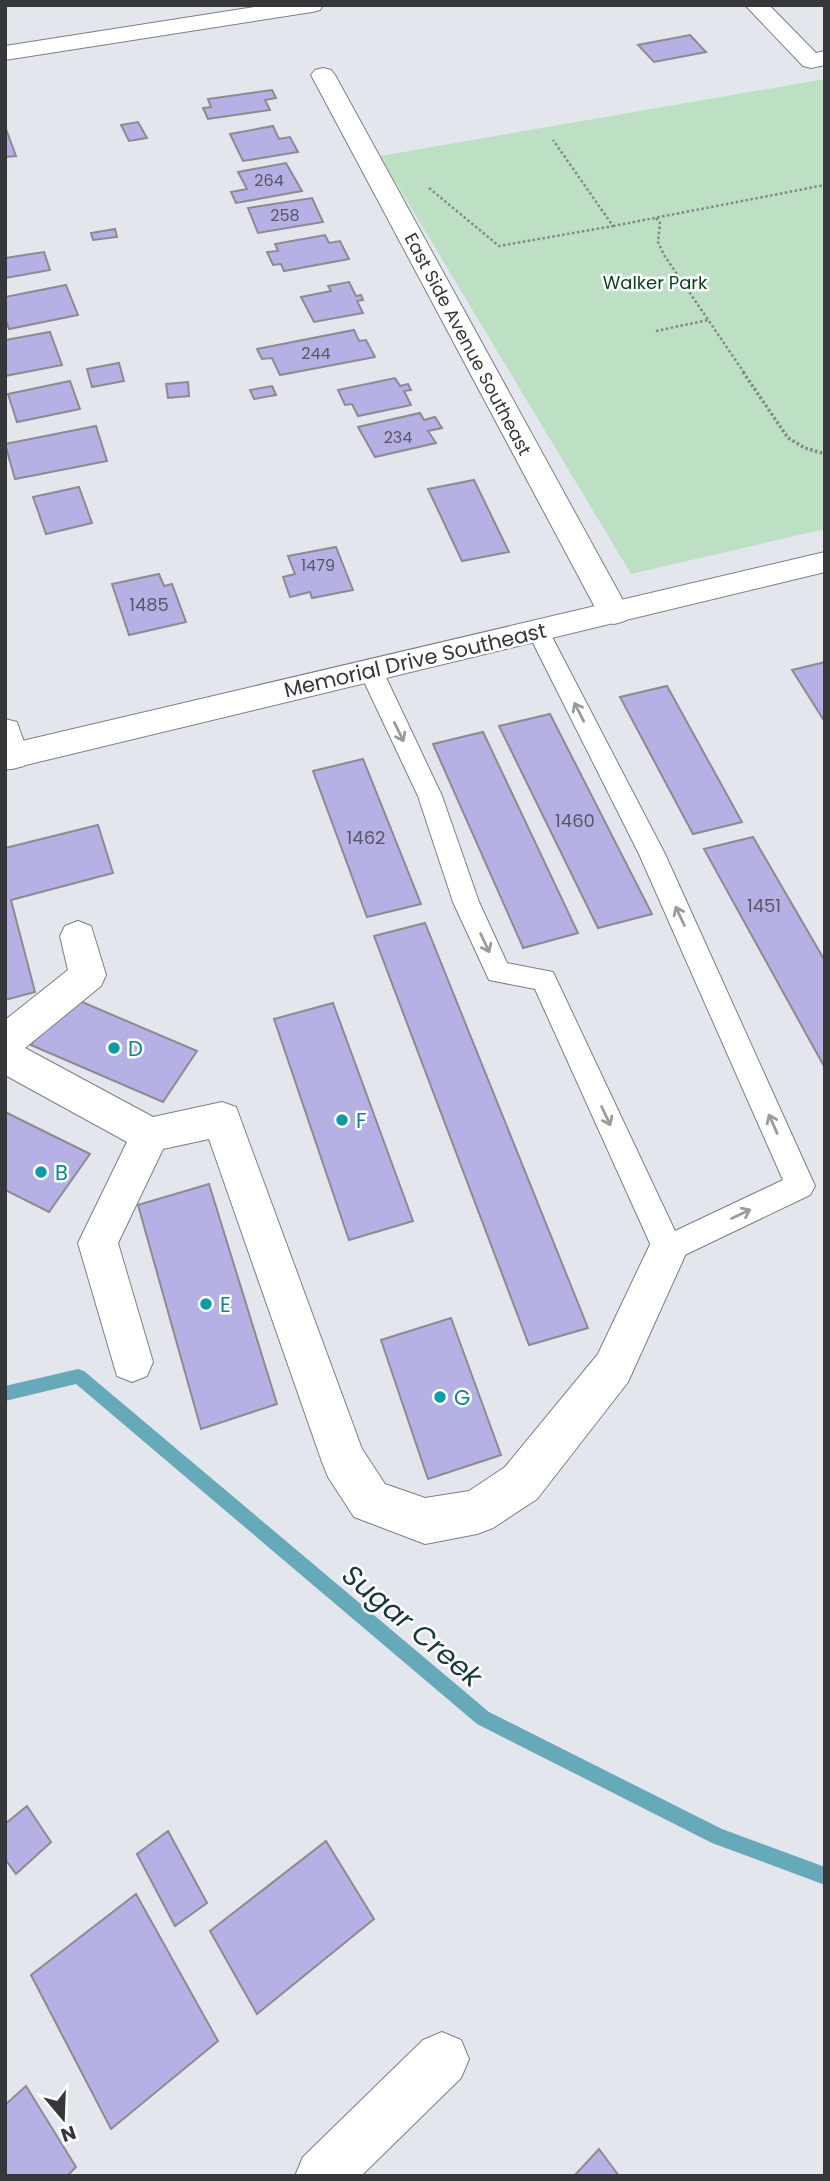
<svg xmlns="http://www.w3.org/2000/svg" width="830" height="2181" font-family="Poppins,sans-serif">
<rect width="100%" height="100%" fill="#e3e6ec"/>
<path fill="#bde0c4" d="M825,79V529L631,574L380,156Z"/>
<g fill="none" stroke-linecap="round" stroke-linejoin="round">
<path fill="#66aaba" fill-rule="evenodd" d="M78,1369L84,1371L489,1712L722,1829L825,1867V1885L712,1843L477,1724L76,1384L5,1401V1386Z"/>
</g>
<path fill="#b5b1e4" stroke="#8b8b91" stroke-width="2" d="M690,35L706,52L654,62L638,45Z
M272,90L276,98L265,100L270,110L208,119L203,108L211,107L208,99Z
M138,122L147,138L129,141L121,125Z
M273,126L279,139L290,137L298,152L243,161L230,134Z
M6,129L16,156L5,157V130Z
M286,163L302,191L236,203L231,192L247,189L238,172Z
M312,198L323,222L258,233L248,208Z
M115,229L117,237L93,240L91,233Z
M325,235L329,243L340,241L349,259L284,271L281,264L273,265L267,252L278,251L275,244Z
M44,252L50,270L5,278V258Z
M349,282L356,296L361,295L363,300L357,301L363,313L314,322L301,297L331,291L328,286Z
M66,285L78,315L9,329L5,318V297Z
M354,330L359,341L366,340L375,357L280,375L272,358L262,359L257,349Z
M50,332L62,365L5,376V340Z
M119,363L124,381L92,387L87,369Z
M395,378L400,386L408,384L411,390L404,391L411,405L358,416L352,404L345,405L338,390Z
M70,381L80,409L17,422L8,394Z
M188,382L189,396L168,398L166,384Z
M272,386L276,395L254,399L250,390Z
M420,413L424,420L435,417L442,428L428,431L436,443L375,457L358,427Z
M96,426L107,461L15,479L5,444Z
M474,480L509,552L462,561L428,489Z
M79,487L92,523L46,534L33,497Z
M336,547L353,590L312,598L310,592L290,597L283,577L295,574L288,556Z
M159,574L164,586L172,584L186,622L129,635L112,584Z
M825,662V718L823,719L792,670Z
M667,686L742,822L693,834L620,697Z
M550,714L652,914L598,928L499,726Z
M483,732L578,933L523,948L521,943L433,744Z
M363,759L421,904L367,917L313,771Z
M98,825L113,873L11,900L35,992L5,1000V848Z
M753,837L825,961V1068L704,849Z
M425,923L588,1328L529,1345L374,936Z
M68,996L197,1051L163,1102L31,1045Z
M333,1003L413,1221L349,1240L274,1019Z
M5,1112L90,1154L49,1212L5,1190Z
M209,1184L277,1404L201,1429L138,1205Z
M451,1318L501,1455L428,1479L381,1340Z
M27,1806L51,1842L16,1874L5,1859V1824Z
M168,1831L207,1903L175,1926L137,1854Z
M326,1841L374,1919L257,2014L210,1931Z
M136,1894L218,2041L111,2129L31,1975Z
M26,2086L76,2167L67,2176H5V2105Z
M599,2149L619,2176H574Z"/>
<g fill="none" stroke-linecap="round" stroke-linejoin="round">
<g stroke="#7d7f85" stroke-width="2">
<path id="lane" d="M538,623L546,625L549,631L665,854L815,1186L810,1195L668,1263L657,1259L535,989L489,980L453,902L418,796L359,671L363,665L371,663L379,665L383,671L442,796L479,902L507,963L553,972L675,1231L783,1180L639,854L527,631L530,625Z"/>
</g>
<g stroke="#7d7f85" stroke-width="2">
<path id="street" d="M745,5H769L816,53L825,51V65L811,68L803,66Z
M323,68L331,70L335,75L630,613L625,621L614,624L603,621L598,613L311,75L315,70Z
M5,719L17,722L29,757L24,766L12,769L5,767Z
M78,921L91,926L106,975L101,986L25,1048L153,1117L222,1102L236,1107L362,1449L385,1484L425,1498L469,1491L505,1467L598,1354L654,1236L668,1230L682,1236L688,1249L628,1382L537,1499L493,1528L477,1534L425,1544L370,1523L354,1517L328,1477L322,1462L209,1139L163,1149L118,1243L153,1362L147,1376L132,1382L117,1376L78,1243L127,1142L5,1075V1020L68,970L60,936L65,926Z
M442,2032L461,2040L469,2059L461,2078L361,2176H295L303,2157L423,2040Z"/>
</g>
<g stroke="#7d7f85" stroke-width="2">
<path id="primary" d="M825,552V572L5,770V745Z"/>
</g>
<g stroke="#7d7f85" stroke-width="2">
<path id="highway" d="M268,5H323L320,10L312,12L5,60V46Z"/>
</g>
<path stroke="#84868b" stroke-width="2.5" stroke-dasharray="2.5 2.5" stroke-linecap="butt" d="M429,188L499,246L613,226L553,140
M656,218L660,223L658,242L664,255L745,374
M613,226L825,185
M656,331L708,320"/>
<path stroke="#84868b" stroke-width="3.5" stroke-dasharray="2.5 2.5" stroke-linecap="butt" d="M743,372L788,438L805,448L825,454"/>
<use href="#lane" fill="#fff" fill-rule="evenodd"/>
<use href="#street" fill="#fff" fill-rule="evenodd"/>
<use href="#primary" fill="#fff" fill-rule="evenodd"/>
<use href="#highway" fill="#fff" fill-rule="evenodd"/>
</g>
<defs><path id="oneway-shaft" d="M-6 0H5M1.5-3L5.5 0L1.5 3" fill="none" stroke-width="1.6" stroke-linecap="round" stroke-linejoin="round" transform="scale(1.75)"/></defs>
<g stroke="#9a9b9c">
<use href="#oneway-shaft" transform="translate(579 712) rotate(-117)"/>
<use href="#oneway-shaft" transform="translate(399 732) rotate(64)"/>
<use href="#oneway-shaft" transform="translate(680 916) rotate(-115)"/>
<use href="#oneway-shaft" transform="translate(485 943) rotate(65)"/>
<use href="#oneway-shaft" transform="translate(606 1116) rotate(65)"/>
<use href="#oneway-shaft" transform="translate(773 1124) rotate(-114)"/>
<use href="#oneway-shaft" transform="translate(741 1214) rotate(-25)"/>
</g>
<g fill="#0f9aa8" stroke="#fff" stroke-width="2.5">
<circle cx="114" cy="1048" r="7"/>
<circle cx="342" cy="1120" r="7"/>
<circle cx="41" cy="1172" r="7"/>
<circle cx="206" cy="1304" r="7"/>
<circle cx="440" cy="1397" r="7"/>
</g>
<g text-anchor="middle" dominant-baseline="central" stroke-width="5" stroke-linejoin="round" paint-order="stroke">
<g font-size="16" fill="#565664">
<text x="269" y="180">264</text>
<text x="285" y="215">258</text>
<text x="316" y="353">244</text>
<text x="398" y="437">234</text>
<text x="318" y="565">1479</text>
</g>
<g font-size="18" fill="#073f1d" stroke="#fff">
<text x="655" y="282">Walker Park</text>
</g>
<g font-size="18" fill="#36373a" stroke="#fff">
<text transform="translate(468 344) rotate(62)">East Side Avenue Southeast</text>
</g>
<g font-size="18" fill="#565664">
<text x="149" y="604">1485</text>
<text x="575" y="820">1460</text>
<text x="366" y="837">1462</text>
<text x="764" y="905">1451</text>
</g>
<g font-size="21" fill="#36373a" stroke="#fff">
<text transform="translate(415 660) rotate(-13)">Memorial Drive Southeast</text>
</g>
<g font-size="21" fill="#0d838f" stroke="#fff" text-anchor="start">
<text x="128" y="1048">D</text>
<text x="356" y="1120">F</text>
<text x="55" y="1172">B</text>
<text x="220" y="1304">E</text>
<text x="454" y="1397">G</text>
</g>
<g font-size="28" font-style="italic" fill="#15373e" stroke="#fff">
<text transform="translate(412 1626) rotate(40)">Sugar Creek</text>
</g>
</g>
<rect width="830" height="2181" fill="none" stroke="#36373a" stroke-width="14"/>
<g transform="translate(63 2118) rotate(161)" stroke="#ffffff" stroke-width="5" paint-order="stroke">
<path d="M0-5L12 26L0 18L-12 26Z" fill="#36373a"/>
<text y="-10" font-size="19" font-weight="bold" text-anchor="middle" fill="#36373a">N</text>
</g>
</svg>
